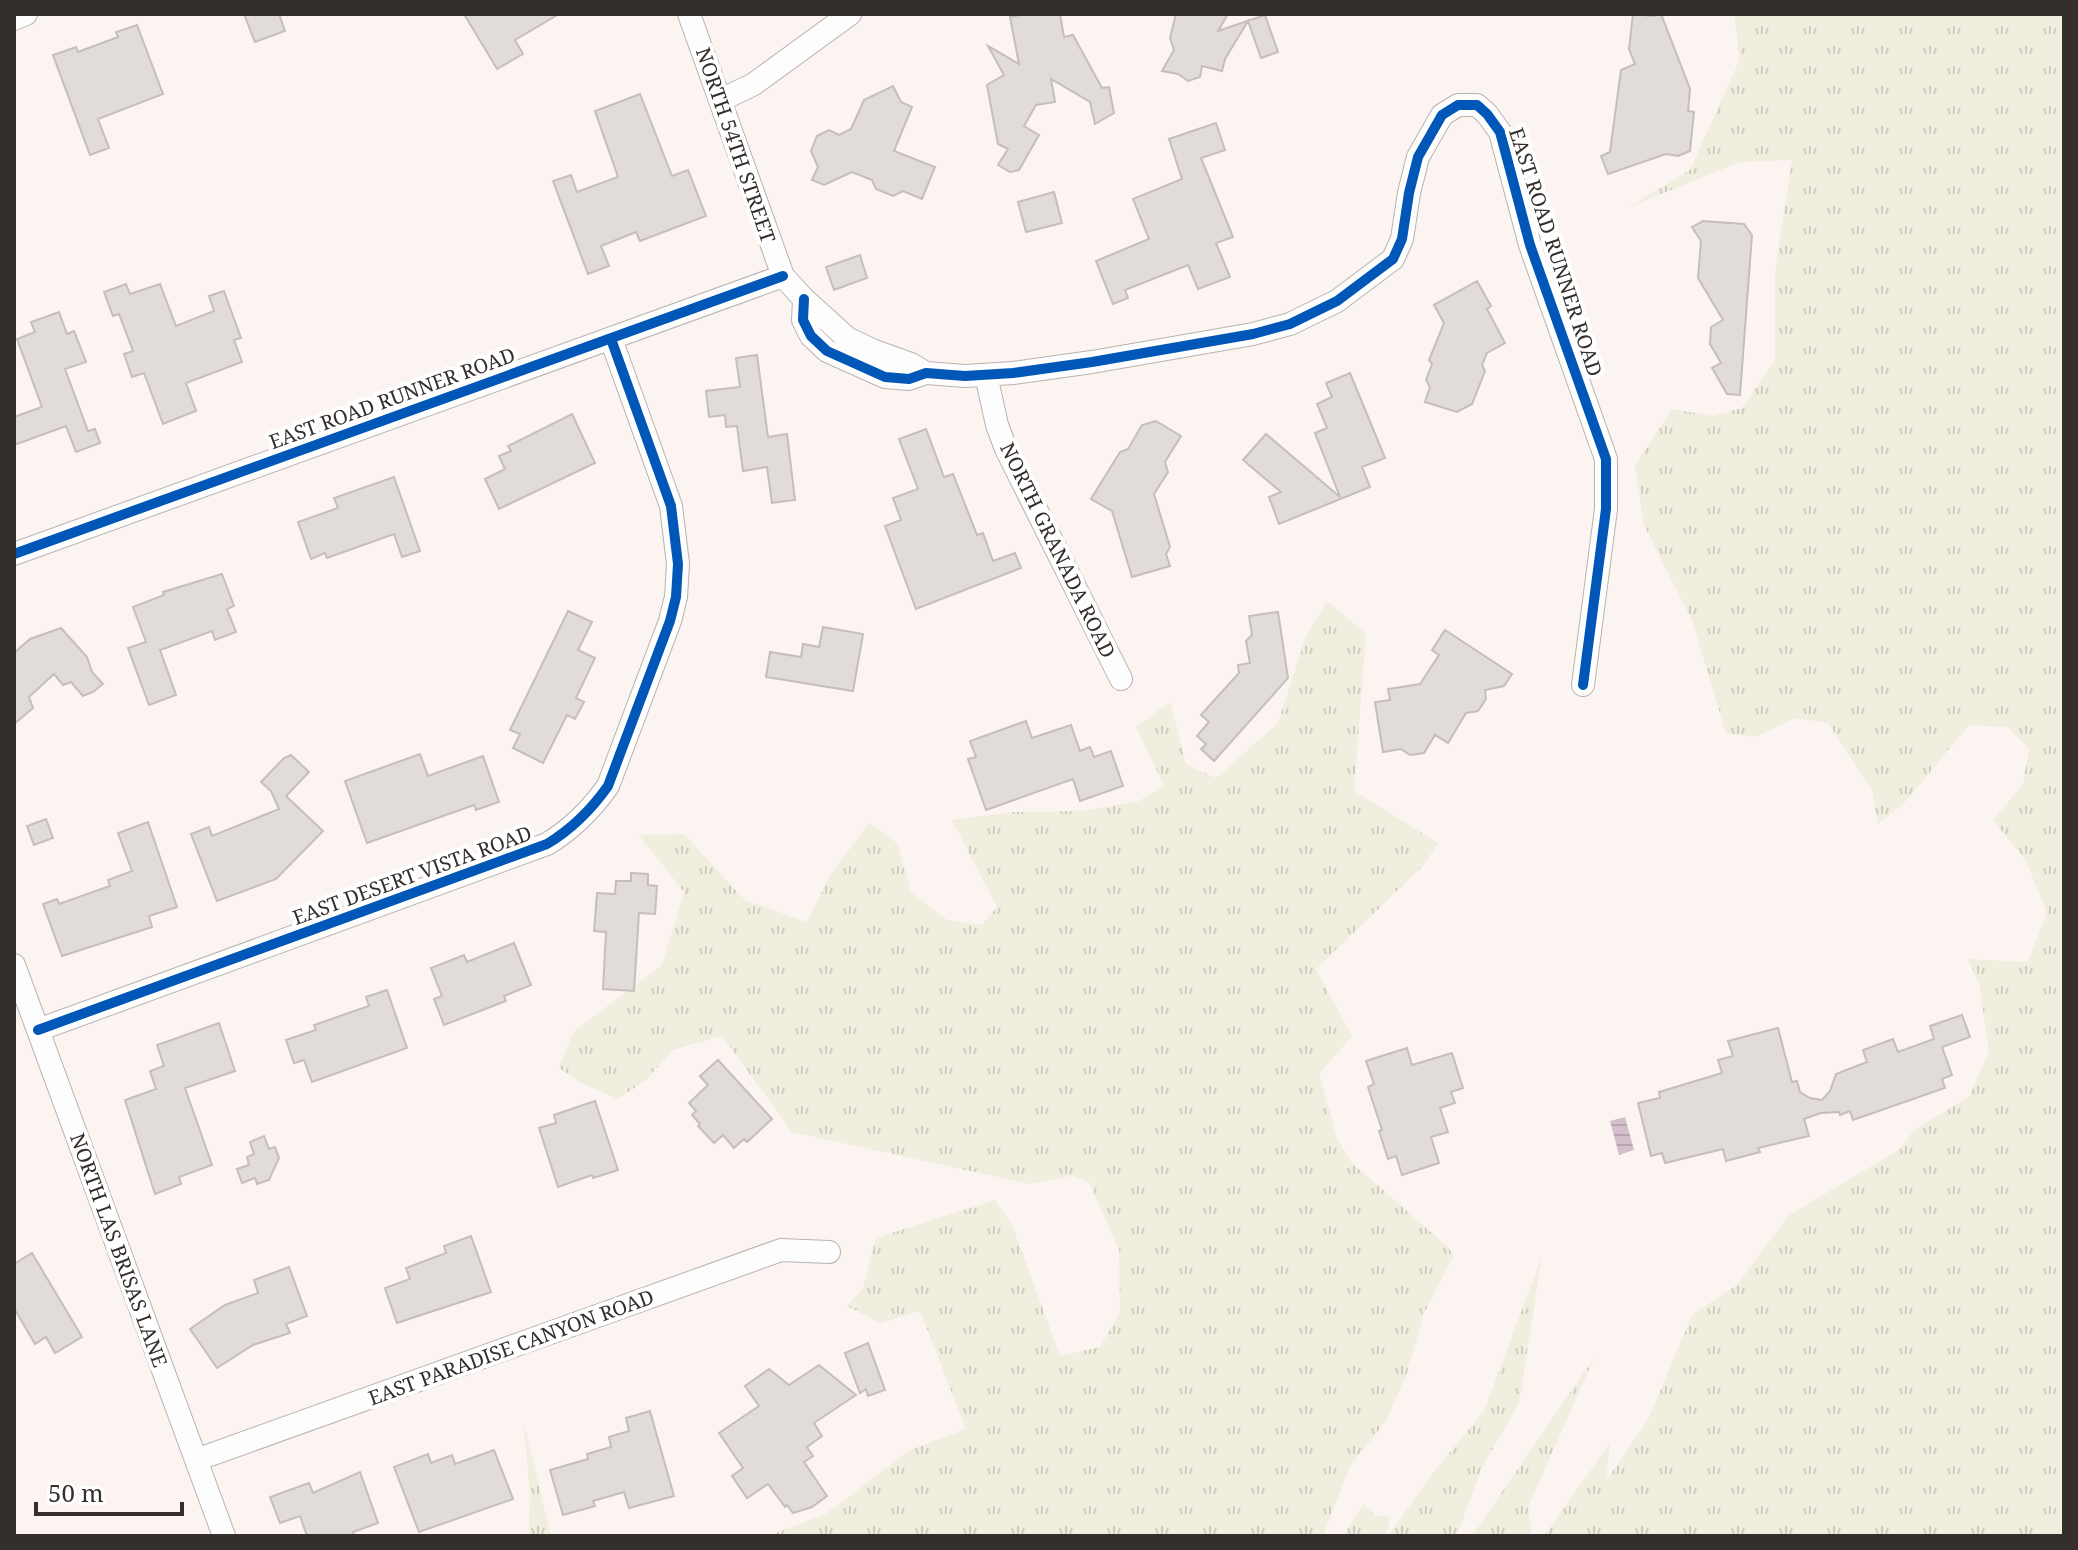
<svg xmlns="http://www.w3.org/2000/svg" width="2078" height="1550" font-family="'Noto Serif',serif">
<defs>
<pattern id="grass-tufts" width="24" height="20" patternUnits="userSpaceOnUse" patternTransform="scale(2)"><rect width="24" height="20" fill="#f0eedf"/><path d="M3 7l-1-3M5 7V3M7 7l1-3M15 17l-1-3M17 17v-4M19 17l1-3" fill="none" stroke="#ceccc0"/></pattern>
<pattern id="water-rules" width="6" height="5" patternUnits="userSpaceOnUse" patternTransform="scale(2)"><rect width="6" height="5" fill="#d4bfcc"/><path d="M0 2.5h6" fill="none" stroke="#b7a4af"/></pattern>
</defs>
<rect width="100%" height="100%" fill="#fbf4f1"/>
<path fill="url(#grass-tufts)" d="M1734,14H2064V1536H1544L1610,1443L1606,1481L1648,1420L1692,1315L1737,1285L1789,1215L1899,1150L1914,1130L1969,1097L1989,1051L1979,983L1968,959L2028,962L2047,913L2026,861L1993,820L2023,784L2029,749L2008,727L1969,725L1906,801L1878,824L1872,790L1828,723L1795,718L1756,737L1726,733L1692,620L1644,525L1635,465L1672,409L1712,416L1742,408L1775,360V272L1792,160L1740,162L1629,207L1690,170L1740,59Z
M1327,601L1366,634L1354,791L1438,843L1423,866L1316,969L1352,1036L1319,1074L1337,1139L1351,1162L1449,1248L1453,1257L1424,1313L1407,1373L1386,1421L1350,1466L1324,1533L1329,1536H768L826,1514L910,1450L966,1429L920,1311L880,1323L847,1306L863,1289L876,1238L995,1200L1012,1225L1060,1356L1100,1347L1120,1312L1119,1250L1089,1182L1071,1176L1029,1184L792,1132L722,1036L674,1049L646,1080L618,1099L581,1083L559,1068L573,1032L662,965L684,892L639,835L684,834L745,900L807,922L831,874L869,823L897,843L911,892L947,920L982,925L997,907L952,820L1014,812L1084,811L1139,801L1164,785L1136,727L1170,702L1186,764L1216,778L1278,723L1306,636Z
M1542,1256L1519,1403L1481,1469L1457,1536H1388L1436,1469L1484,1411Z
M1595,1356L1528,1507L1532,1536H1472Z
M524,1423L551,1536H529L530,1498Z
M1364,1504L1375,1515L1390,1517L1386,1536H1343Z"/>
<path fill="url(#water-rules)" d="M1625,1117L1634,1150L1619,1155L1610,1121Z"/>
<path fill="#e1dbda" stroke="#c5bebd" stroke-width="2" d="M244,14H279L285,31L255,42Z
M464,14H559L515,40L523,54L497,69Z
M1025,14H1060L1064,37L1073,35L1102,88L1109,87L1114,113L1095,124L1090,102L1051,79L1055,102L1036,105L1024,126L1039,135L1019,170L1010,172L998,165L1008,149L998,144L987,85L1004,75L988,46L1019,64L1010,17Z
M1176,14H1228L1218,31L1265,15L1278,52L1261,58L1248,21L1225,59L1222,71L1202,66L1200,77L1188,81L1178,74L1162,71L1174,50L1170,38Z
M1633,14L1653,16L1661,14L1690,89L1688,111L1694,112L1690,151L1678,156L1666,154L1608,174L1601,156L1610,152L1621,70L1635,64L1629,49Z
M137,25L163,94L98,119L109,148L90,155L53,55L76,47L78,52L118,37L116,32Z
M893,86L901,102L912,107L894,151L935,167L922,199L903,191L893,196L876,189L872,180L852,172L824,185L812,180L818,167L811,151L817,136L829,130L839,135L851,129L864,100Z
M640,94L672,176L688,170L706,216L640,241L636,232L601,246L609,266L588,274L553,181L571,175L577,192L618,177L595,111Z
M1216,123L1225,150L1201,158L1233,237L1216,243L1230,277L1198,289L1188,265L1125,290L1128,298L1113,304L1096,261L1149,239L1133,199L1182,179L1169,139Z
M1054,192L1062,223L1026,232L1018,202Z
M1703,221L1744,224L1752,235L1740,395L1727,394L1712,368L1721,363L1710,344L1711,327L1723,320L1698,278L1701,241L1692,227Z
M860,255L867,278L834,290L826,267Z
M1477,281L1491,306L1487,309L1505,343L1487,353L1482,365L1485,371L1472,404L1457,412L1425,402L1430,387L1426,380L1432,364L1429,360L1444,323L1434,305Z
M126,284L130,294L160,284L176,326L214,311L209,296L224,291L241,338L234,340L242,362L186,383L196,411L163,424L144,373L132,377L124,354L133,351L119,314L113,316L104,292Z
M59,312L67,334L74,331L86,362L65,369L88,431L95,429L100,443L76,452L66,426L14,445V417L42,407L17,339L35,332L31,322Z
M757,355L768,437L787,434L795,500L772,503L767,467L743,471L737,426L726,427L725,415L709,417L706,391L740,387L736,358Z
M1350,373L1385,458L1362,467L1370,487L1279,524L1269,497L1281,492L1243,460L1266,434L1340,497L1315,433L1327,428L1317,404L1332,397L1326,383Z
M572,414L595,463L499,509L485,479L505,469L499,456L511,451L508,446Z
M1156,421L1181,436L1165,462L1168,472L1154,494L1170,547L1166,554L1170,566L1132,577L1112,511L1091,499L1120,452L1128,449L1142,425Z
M926,429L944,477L953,474L977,535L983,533L993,561L1015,553L1021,568L916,609L885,526L901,520L893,498L918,489L899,439Z
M394,477L420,551L402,557L394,534L327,558L325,553L311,559L298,522L338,508L334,498Z
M222,574L234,606L227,609L236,632L215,640L212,631L160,650L176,695L149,705L128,648L146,642L133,607L164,595L163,592Z
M568,611L592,622L578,650L595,658L576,698L584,702L575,719L567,715L543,763L513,748L520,734L510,730Z
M1278,612L1288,678L1214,761L1201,749L1206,744L1197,736L1209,722L1201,715L1239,673L1238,665L1250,663L1246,641L1252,635L1249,616Z
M823,627L863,634L853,691L766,677L770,652L801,657L803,644L819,647Z
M61,628L87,657L92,672L103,684L93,692L83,696L71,682L63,685L54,674L29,697L33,708L14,724V653L30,639Z
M1445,630L1512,674L1504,686L1485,690L1486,699L1478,711L1466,713L1448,743L1435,735L1424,753L1410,755L1401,749L1383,752L1375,702L1390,700L1388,689L1420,684L1439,655L1432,650Z
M1026,721L1032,738L1071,725L1080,751L1090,747L1094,757L1111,751L1123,786L1080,801L1073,779L986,810L968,759L976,757L970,741Z
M420,754L428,776L483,756L499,802L476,810L474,805L367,843L345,781Z
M291,755L309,772L286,796L323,831L276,879L217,901L191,834L209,827L212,836L279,809L271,791L261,782L284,758Z
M46,819L53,838L34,845L27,826Z
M148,822L177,907L149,916L152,927L62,956L43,904L57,899L59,904L110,886L108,880L132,871L118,833Z
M631,873L648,874V885L657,886L655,914L639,913L634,991L603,989L606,932L594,931L597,893L615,894L616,881H631Z
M514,943L531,985L504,996L506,1001L444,1025L434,999L442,996L431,968L464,955L467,962Z
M387,990L407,1048L312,1082L304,1060L294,1063L286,1040L316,1030L314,1025L369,1006L366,997Z
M1962,1015L1970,1037L1942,1047L1952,1075L1942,1079L1945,1088L1853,1120L1850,1111L1840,1115L1839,1112L1821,1113L1804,1119L1809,1136L1758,1148L1760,1152L1726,1161L1723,1149L1665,1163L1662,1153L1651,1156L1638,1103L1660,1098L1659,1092L1722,1073L1718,1060L1733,1056L1728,1041L1778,1028L1792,1082L1797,1081L1800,1092L1810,1098L1822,1100L1830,1091L1836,1074L1867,1062L1863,1050L1893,1039L1898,1052L1934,1039L1930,1026Z
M219,1023L235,1071L185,1088L212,1165L179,1177L181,1184L155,1194L125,1100L156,1089L150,1071L164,1066L157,1045Z
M1407,1048L1412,1065L1452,1053L1463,1088L1451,1092L1455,1103L1440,1108L1448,1132L1431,1137L1439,1163L1402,1175L1396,1156L1388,1159L1379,1131L1382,1130L1368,1087L1374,1084L1366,1061Z
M718,1060L772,1119L747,1142L744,1139L734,1148L723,1135L714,1143L698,1126L700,1124L692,1115L696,1111L689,1103L708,1085L700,1076Z
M595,1101L618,1170L593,1178L592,1175L558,1187L539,1128L556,1123L554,1115Z
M264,1136L269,1149L275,1147L279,1158L269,1180L257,1184L255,1178L242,1183L237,1169L249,1165L247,1157L254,1154L250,1142Z
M471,1236L491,1292L397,1323L385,1288L410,1279L406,1268L446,1253L444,1246Z
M32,1253L82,1337L55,1353L46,1337L35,1344L14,1308V1264Z
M289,1267L307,1316L286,1324L290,1333L253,1345L217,1368L190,1329L225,1305L258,1293L254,1280Z
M868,1343L885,1390L868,1396L866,1389L860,1393L845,1353Z
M819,1365L856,1395L814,1423L822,1436L807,1447L813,1456L804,1462L827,1496L812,1507L793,1513L787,1505L785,1507L768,1484L747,1498L732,1476L743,1468L719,1433L759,1406L745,1386L769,1369L789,1385Z
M650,1411L674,1496L629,1508L624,1492L593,1501L595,1506L563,1515L550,1470L588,1459L587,1454L611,1447L609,1437L629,1431L626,1418Z
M494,1450L513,1499L419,1532L394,1467L428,1454L431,1463L452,1455L455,1464Z
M360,1472L378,1523L353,1532L355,1536H307L300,1516L280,1523L270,1497L309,1483L313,1493Z"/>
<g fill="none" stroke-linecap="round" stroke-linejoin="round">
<g stroke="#b8b3b0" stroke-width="24">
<path id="minor" d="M689,14L783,276L804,299L847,338L872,350L911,364L926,373
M14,19L26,14
M721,100L754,84L850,14
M804,299L803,320L811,336L827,351L885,377L909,379L926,373L965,376L1013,373L1092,362L1253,334L1290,324L1337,301L1393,259L1402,239L1409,193L1418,157L1442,115L1458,105H1477L1487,114L1500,132L1530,245L1606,459V509L1583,685
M986,375L997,425L1006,449L1121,679
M14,554L783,276
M14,965L224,1536
M38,1030L547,844C572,829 591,810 608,786L670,621L676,597L678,564L671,506L611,339
M196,1460L781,1250L829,1252"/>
</g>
<use href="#minor" stroke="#fefdfd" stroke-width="22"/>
<g stroke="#fff" stroke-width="15">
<path id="cycleway" d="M804,299L803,320L811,336L827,351L885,377L909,379L926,373L965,376L1013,373L1092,362L1253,334L1290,324L1337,301L1393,259L1402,239L1409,193L1418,157L1442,115L1458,105H1477L1487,114L1500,132L1530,245L1606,459V509L1583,685
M14,554L783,276
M38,1030L547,844C572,829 591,810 608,786L670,621L676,597L678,564L671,506L611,339"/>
</g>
<use href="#cycleway" stroke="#0057b8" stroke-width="10"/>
</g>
<g text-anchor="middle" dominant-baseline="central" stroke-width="8" stroke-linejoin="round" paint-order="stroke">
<g font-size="20" fill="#342e2c" stroke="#fff">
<text transform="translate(736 145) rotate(71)">NORTH 54TH STREET</text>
<text transform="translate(1556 252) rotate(72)">EAST ROAD RUNNER ROAD</text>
<text transform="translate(392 398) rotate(-20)">EAST ROAD RUNNER ROAD</text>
<text transform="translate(1058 550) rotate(64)">NORTH GRANADA ROAD</text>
<text transform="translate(412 875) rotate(-20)">EAST DESERT VISTA ROAD</text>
<text transform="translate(119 1250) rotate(70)">NORTH LAS BRISAS LANE</text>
<text transform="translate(511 1347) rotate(-20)">EAST PARADISE CANYON ROAD</text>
</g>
</g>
<rect width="2078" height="1550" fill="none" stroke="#342e2c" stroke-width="32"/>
<path d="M36 1502v12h146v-12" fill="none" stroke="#342e2c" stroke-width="4"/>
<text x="48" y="1502" font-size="24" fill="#342e2c" stroke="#ffffff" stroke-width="6" paint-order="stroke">50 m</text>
</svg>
